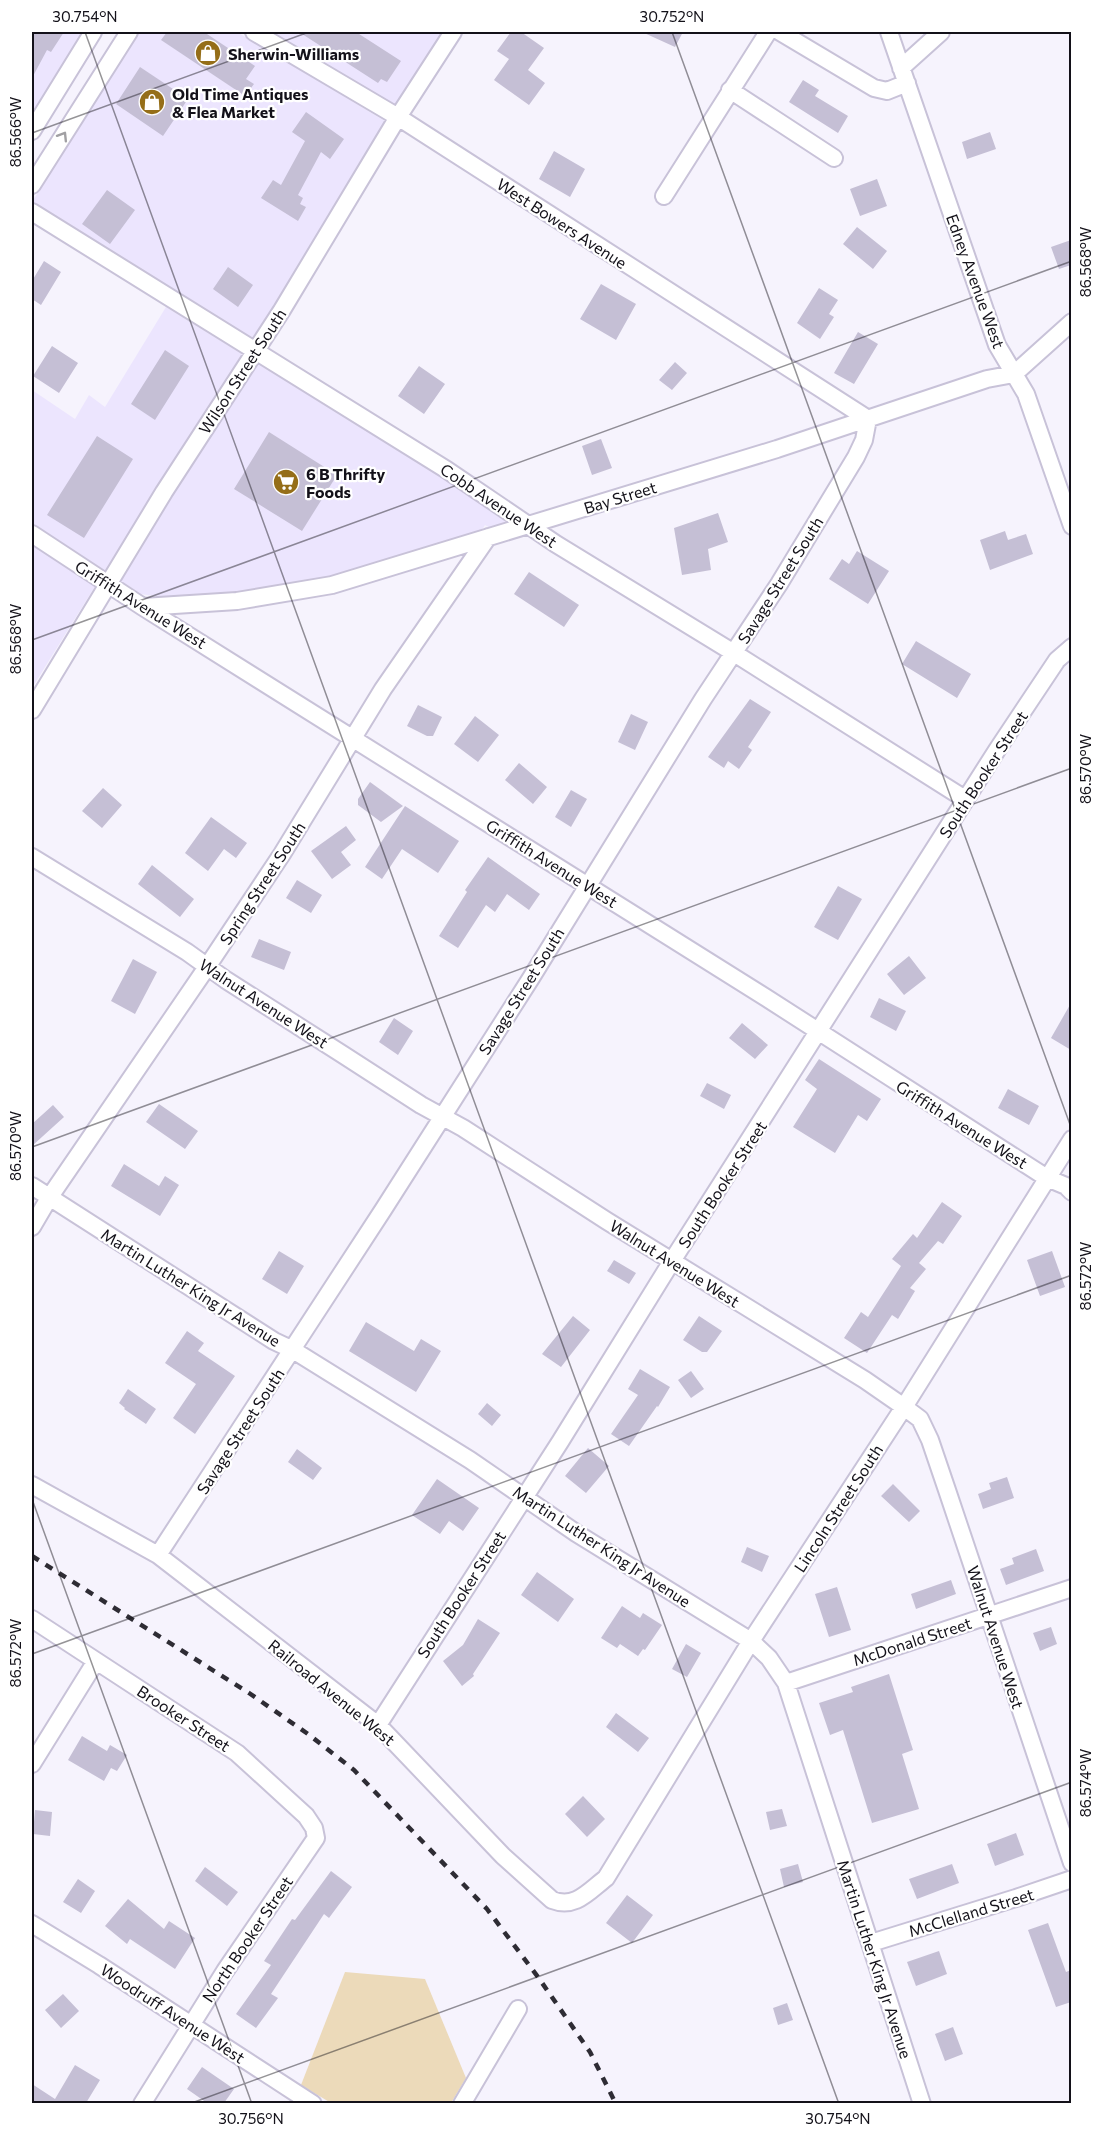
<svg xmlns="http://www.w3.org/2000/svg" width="1103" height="2135" font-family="Commissioner,sans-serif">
<rect width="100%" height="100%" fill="#f6f3fd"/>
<path fill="#ece5fe" d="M32,32H83L32,114Z
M140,32H237L385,121L274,307L252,339L32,202Z
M272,32H443L395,105Z
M166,307L242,354L156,488L106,572L32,523V390L75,419L89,395L105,407Z
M257,363L441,477L508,523L490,528L485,525L482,530L330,576L236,592L160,597L141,594L121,581L172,495Z
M32,545L96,587L94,588L32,688Z"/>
<path fill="#ecdaba" d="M345,1972L425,1979L466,2078L451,2103H331L301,2085Z"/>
<path fill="#c5bfd5" d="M32,32H64L51,52L47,50L32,78Z
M167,32H204L255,66L246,79L254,84L245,96L161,40Z
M299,32H356L401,61L387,82L381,79L378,83Z
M511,32H521L544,48L528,70L545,83L529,105L494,80L509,59L497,51Z
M642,32H683L675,47Z
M140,67L188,99L163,136L116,104Z
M803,80L819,90L815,96L848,116L838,133L789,102Z
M306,112L344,139L330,159L321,152L298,195L303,198L300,204L306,207L298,221L261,198L273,180L281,185L305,141L292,132Z
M990,132L996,149L967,159L962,142Z
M554,151L585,169L570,197L539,179Z
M877,179L887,206L860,216L850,189Z
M107,190L135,210L110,244L82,224Z
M857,227L887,251L873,269L843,244Z
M1071,240V265L1059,269L1051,247Z
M44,261L61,272L41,305L32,299V281Z
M228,267L253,285L238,307L213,289Z
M601,284L636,304L616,340L580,319Z
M819,288L838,300L829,314L834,317L820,339L797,323Z
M858,332L878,344L854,384L834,373Z
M52,346L78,363L59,393L33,376Z
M165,350L189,366L155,420L131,404Z
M675,362L687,373L672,390L659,380Z
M419,366L445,384L424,414L398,396Z
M269,432L337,475L302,531L234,489Z
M97,436L133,459L84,538L47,515Z
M601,439L612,468L592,475L582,446Z
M718,513L728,542L708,549L711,570L682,575L674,528Z
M1005,531L1008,540L1026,534L1033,554L990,570L980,540Z
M857,551L889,571L868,604L829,579L842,559L849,564Z
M529,572L579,605L564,627L514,594Z
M916,641L971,674L957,698L902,664Z
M750,699L771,712L748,747L752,750L739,769L728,761L724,768L708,757Z
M418,705L442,717L433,736H427L407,726Z
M631,714L648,722L635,750L618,742Z
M475,716L499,735L478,762L454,744Z
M519,763L547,787L533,804L505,780Z
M370,782L403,806L381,822L358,805V799Z
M103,788L122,805L102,828L82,811Z
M571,790L587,799L571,827L555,817Z
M405,806L459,841L438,873L402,849L382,879L365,867Z
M211,817L247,843L236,858L224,849L208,871L185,853Z
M346,826L356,840L341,852L351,865L332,879L311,851Z
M488,857L540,894L529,910L507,894L495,912L486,905L458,948L439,936L467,892L465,890Z
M152,865L194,899L180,917L138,884Z
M297,880L322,895L311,913L286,898Z
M838,886L862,899L838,940L814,927Z
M259,939L291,952L284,970L251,957Z
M909,956L926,978L904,995L887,974Z
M133,959L157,972L135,1014L111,1001Z
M879,998L906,1011L896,1031L870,1017Z
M1071,1003V1050L1051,1038Z
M394,1018L413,1031L398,1055L379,1042Z
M742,1023L768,1045L755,1059L729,1038Z
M819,1059L881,1099L867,1121L858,1115L835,1153L793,1127L817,1089L805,1080Z
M707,1083L731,1095L724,1109L700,1096Z
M1008,1089L1039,1106L1029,1125L998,1108Z
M159,1104L198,1131L185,1149L146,1122Z
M53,1105L64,1117L32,1146V1124Z
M124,1164L159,1186L165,1176L179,1185L160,1216L111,1186Z
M942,1202L962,1216L943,1244L938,1241L919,1263L926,1269L910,1288L915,1291L898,1319L892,1315L867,1353L844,1338L861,1312L868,1317L901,1266L892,1259L913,1234L917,1238Z
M279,1251L304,1266L287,1294L262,1279Z
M1052,1251L1065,1287L1040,1296L1027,1260Z
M614,1260L636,1273L629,1284L607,1271Z
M573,1316L590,1330L561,1367L542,1354Z
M699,1316L722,1331L707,1352H702L683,1340Z
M366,1322L414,1351L421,1339L441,1351L416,1392L349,1351Z
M187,1331L204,1343L198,1351L235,1376L195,1434L173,1418L196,1384L165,1363Z
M640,1369L670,1387L658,1407L657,1406L629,1446L611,1434L638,1395L628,1389Z
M691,1371L704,1389L691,1398L678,1380Z
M128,1389L156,1409L146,1424L124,1409L125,1408L119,1403Z
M487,1403L501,1415L492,1426L478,1414Z
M588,1448L609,1466L586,1493L565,1476Z
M297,1449L322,1468L313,1480L288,1462Z
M1007,1477L1014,1498L983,1509L978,1494L991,1489L989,1483Z
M437,1479L479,1508L463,1531L449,1521L440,1534L412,1515Z
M893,1484L920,1511L909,1522L881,1496Z
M747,1547L769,1556L762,1572L741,1562Z
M1036,1549L1044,1571L1006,1585L1000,1569L1014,1564L1012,1558Z
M537,1572L574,1599L558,1622L521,1595Z
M951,1580L956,1594L916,1609L911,1594Z
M837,1587L851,1630L829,1637L815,1594Z
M622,1606L640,1618L643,1613L662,1625L645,1650L643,1649L638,1656L620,1644L617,1648L601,1638Z
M478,1619L500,1633L473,1674L474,1676L462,1686L443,1661L463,1645Z
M1051,1627L1057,1644L1040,1651L1033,1633Z
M686,1644L701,1653L687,1677L672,1669Z
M889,1674L913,1750L902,1754L919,1809L872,1823L843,1730L830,1735L819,1703L853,1692L851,1687Z
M616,1713L649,1738L638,1752L606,1727Z
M82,1736L107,1751L110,1745L127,1755L117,1771L111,1768L104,1781L68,1760Z
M583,1796L605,1819L587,1837L565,1814Z
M782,1809L787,1826L770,1830L766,1812Z
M35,1810L52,1812L50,1836L33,1834Z
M1016,1833L1024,1855L995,1866L987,1844Z
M798,1864L803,1882L784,1887L780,1869Z
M952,1864L959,1883L917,1899L909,1879Z
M205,1867L238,1892L227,1906L195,1881Z
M331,1871L352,1887L329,1918L324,1914L271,1994L278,1998L256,2028L236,2014L271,1965L264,1961L292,1919L295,1920Z
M78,1879L95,1891L81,1913L63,1902Z
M627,1895L653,1915L632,1943L606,1923Z
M128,1899L164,1929L169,1921L195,1938L175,1969L130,1939L127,1944L105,1926Z
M1048,1923L1066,1972L1071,1970V2002L1056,2007L1028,1930Z
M939,1951L947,1974L916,1986L907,1962Z
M63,1994L79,2011L61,2028L45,2010Z
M787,2003L793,2020L778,2025L773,2008Z
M953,2027L963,2054L945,2061L935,2034Z
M75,2065L100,2080L86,2103H32V2084L55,2099Z
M202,2067L234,2089L224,2103H207L187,2089Z"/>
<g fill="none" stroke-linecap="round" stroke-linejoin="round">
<g stroke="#c8c2d8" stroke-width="20">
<path id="minor" d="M780,32L874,88L887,91L907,83
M889,32L997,345L1026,394L1072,526
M901,68L941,32
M730,90L834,158
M32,131L93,32
M32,185L129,32
M664,196L768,32
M32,212L447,470L556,544L734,653L965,799
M32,534L143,607L765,997L1047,1178L1066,1186L1072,1192
M143,607L237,601L332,585L777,449L987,379L1014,374L1072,322
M32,710L164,492L282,310L398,117L453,32
M32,857L187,952L226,980L342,1054L421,1105L463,1128L607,1221L865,1380L904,1407L920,1419L930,1440L948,1493L1072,1863
M32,1186L274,1341L293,1350L470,1460L576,1533L751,1641L769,1658L786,1683L922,2104
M32,1227L49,1198L207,967L282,854L383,689L488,537
M32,1485L158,1555L378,1725L503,1856L552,1900C575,1909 588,1892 606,1878L751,1641L904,1407L1072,1139
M158,1555L383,1210L531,978L703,699L779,584L856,457L864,440L868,419L398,117L254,32
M32,1619L237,1753L306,1816L314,1828L316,1838L225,1971L142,2104
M786,1683L1072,1588
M378,1725L560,1442L672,1261L997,750L1057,660L1072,647
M32,1764L96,1661
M32,1924L99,1965L313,2104
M871,1943L1016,1898L1072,1879
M462,2104L518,2009"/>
</g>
<use href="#minor" stroke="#fff" stroke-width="16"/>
<path stroke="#2e2c34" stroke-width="4.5" stroke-dasharray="8 8" stroke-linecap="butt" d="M32,1556L249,1693L308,1734L354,1770L487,1909L538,1977L590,2052L616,2104"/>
</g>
<defs><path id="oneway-chevron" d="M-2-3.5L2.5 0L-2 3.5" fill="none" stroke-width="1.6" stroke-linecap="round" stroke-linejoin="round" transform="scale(1.5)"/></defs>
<use stroke="#a1a0a3" href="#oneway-chevron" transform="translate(63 136) rotate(-58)"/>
<path fill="none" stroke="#131119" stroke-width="1.5" stroke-opacity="0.45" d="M85,32L839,2104M672,32L1072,1130M32,133L309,32M32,640L1072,261M32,1147L1072,768M32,1499L252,2104M32,1654L1072,1275M189,2104L1072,1782"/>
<defs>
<g id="shop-disc" transform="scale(1.35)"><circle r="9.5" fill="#956e18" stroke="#fff"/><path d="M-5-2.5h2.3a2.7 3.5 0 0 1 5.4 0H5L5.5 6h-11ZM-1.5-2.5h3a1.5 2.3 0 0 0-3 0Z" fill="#fff"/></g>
<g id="supermarket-disc" transform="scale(1.35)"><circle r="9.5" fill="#956e18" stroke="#fff"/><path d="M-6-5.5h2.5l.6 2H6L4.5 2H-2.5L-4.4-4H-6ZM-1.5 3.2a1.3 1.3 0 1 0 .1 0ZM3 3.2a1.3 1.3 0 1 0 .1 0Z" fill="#fff"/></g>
</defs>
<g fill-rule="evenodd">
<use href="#shop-disc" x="208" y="53"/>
<use href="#shop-disc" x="152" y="102"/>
<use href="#supermarket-disc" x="286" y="482"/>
</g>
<g text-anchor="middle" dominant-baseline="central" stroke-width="4.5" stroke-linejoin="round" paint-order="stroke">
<g font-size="16" font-weight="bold" fill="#131119" stroke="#fff" text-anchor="start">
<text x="228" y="53">Sherwin-Williams</text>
<text x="172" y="93">Old Time Antiques<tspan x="172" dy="18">&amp; Flea Market</tspan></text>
<text x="306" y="473">6 B Thrifty<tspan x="306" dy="18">Foods</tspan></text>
</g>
<g font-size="16" fill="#131119" stroke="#fff">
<text transform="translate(562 223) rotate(33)">West Bowers Avenue</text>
<text transform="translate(976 281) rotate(70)">Edney Avenue West</text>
<text transform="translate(242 371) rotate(-57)">Wilson Street South</text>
<text transform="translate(620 497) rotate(-17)">Bay Street</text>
<text transform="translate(499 505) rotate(34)">Cobb Avenue West</text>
<text transform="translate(780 580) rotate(-58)">Savage Street South</text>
<text transform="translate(141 604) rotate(32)">Griffith Avenue West</text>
<text transform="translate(983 774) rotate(-57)">South Booker Street</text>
<text transform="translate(552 863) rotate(32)">Griffith Avenue West</text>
<text transform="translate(262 883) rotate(-57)">Spring Street South</text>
<text transform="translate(521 991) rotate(-58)">Savage Street South</text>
<text transform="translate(264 1003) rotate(33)">Walnut Avenue West</text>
<text transform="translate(962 1124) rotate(32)">Griffith Avenue West</text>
<text transform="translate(722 1184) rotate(-57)">South Booker Street</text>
<text transform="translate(675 1263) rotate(32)">Walnut Avenue West</text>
<text transform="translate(191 1287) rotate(32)">Martin Luther King Jr Avenue</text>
<text transform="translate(240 1431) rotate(-57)">Savage Street South</text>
<text transform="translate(838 1508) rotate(-57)">Lincoln Street South</text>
<text transform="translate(602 1546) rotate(33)">Martin Luther King Jr Avenue</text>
<text transform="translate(461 1594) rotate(-57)">South Booker Street</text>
<text transform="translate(996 1637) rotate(72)">Walnut Avenue West</text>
<text transform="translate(912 1641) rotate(-18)">McDonald Street</text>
<text transform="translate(332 1692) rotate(39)">Railroad Avenue West</text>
<text transform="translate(184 1718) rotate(33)">Brooker Street</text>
<text transform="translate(971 1912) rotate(-17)">McClelland Street</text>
<text transform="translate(247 1939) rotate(-56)">North Booker Street</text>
<text transform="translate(875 1959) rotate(72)">Martin Luther King Jr Avenue</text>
<text transform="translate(173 2013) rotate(33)">Woodruff Avenue West</text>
</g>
</g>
<rect width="1103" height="2135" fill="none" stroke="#ffffff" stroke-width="66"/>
<rect x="33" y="33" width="1037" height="2069" fill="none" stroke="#131119" stroke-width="2"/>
<g font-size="15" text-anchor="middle" fill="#131119">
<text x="85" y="22">30.754°N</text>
<text x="672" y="22">30.752°N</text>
<text transform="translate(16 132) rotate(-90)" y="5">86.566°W</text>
<text transform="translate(1086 262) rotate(-90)" y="5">86.568°W</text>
<text transform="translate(16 639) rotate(-90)" y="5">86.568°W</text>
<text transform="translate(1086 769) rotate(-90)" y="5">86.570°W</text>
<text transform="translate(16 1146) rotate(-90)" y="5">86.570°W</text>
<text transform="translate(1086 1276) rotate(-90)" y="5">86.572°W</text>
<text transform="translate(16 1653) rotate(-90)" y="5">86.572°W</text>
<text transform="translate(1086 1783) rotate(-90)" y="5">86.574°W</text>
<text x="251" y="2124">30.756°N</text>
<text x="838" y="2124">30.754°N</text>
</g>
</svg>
